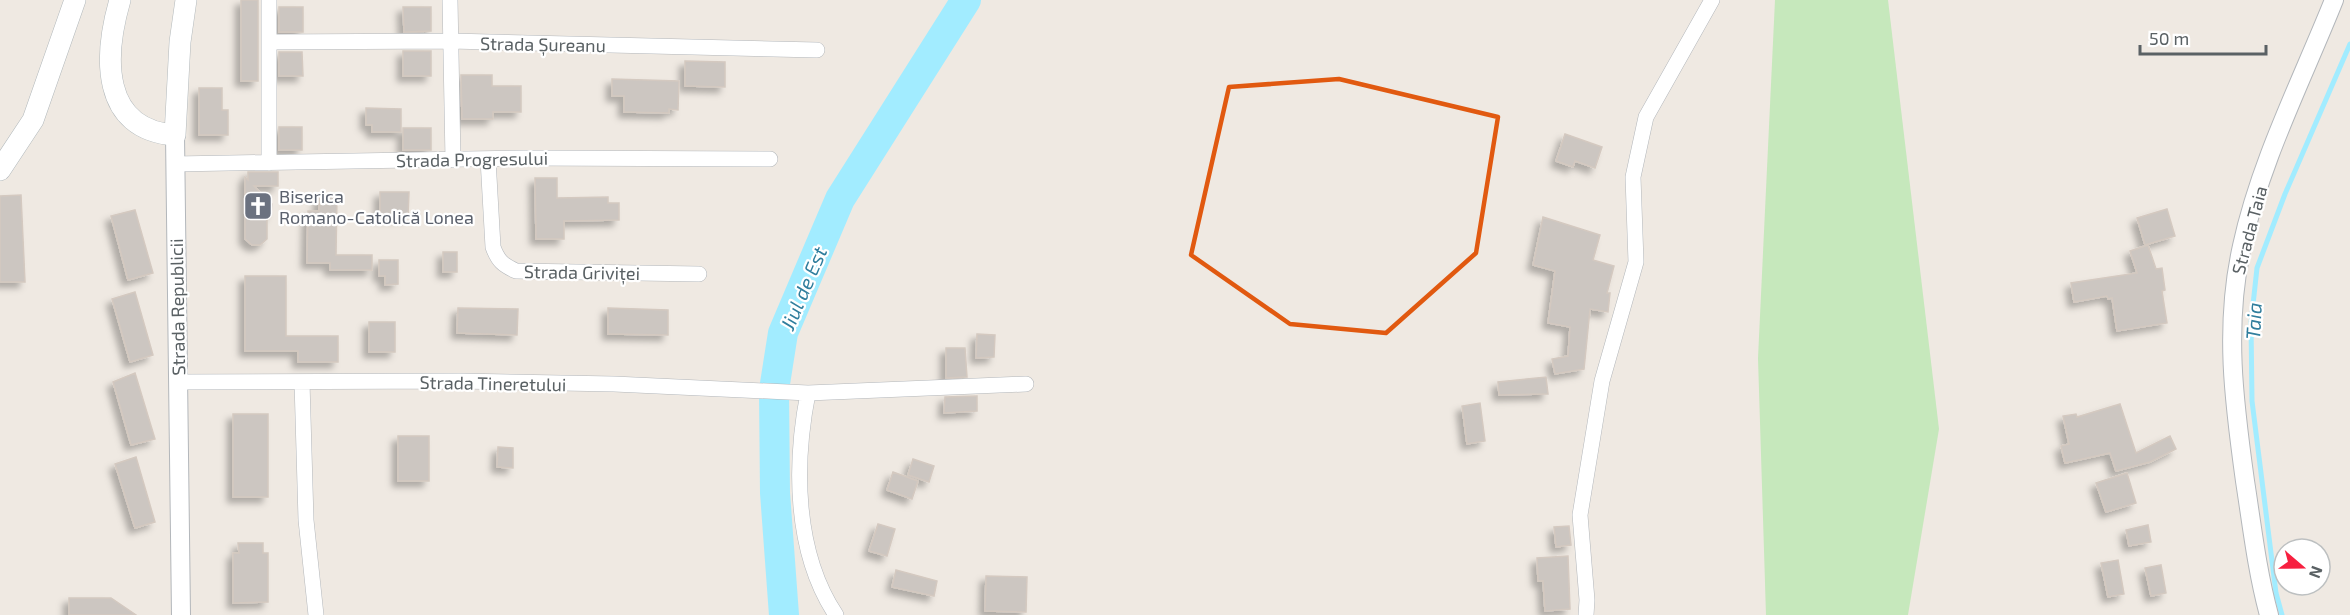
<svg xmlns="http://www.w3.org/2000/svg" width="2350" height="615" font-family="'Exo 2',sans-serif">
<defs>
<filter id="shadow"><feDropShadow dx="-5.5" dy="5.5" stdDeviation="3" flood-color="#0004"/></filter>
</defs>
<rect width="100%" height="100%" fill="#efe9e2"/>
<path fill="#c6e8bc" d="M1775,0H1888L1939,429L1908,615H1766L1758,358Z"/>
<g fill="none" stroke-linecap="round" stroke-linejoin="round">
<path stroke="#a2ecff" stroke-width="5" d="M2282,615L2276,593L2252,401L2251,323L2257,268L2285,194L2350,44"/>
<path stroke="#a2ecff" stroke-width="30" d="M784,615L775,493L774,390L783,333L840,199L966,0"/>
</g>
<path fill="#ccc6c1" stroke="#d4c9c0" stroke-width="1.5" filter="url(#shadow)" d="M241,0H258V81H241Z
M279,7H303V32H279Z
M403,7H431V31L404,32Z
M403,51H431V76H403Z
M279,52H302L303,76H279Z
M685,61L725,62V87L685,86Z
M461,75H492V86H521V112H493V119H462Z
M612,79L679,81L678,110L669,109V113L624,112V96H612Z
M199,88H222V110H228V135H199Z
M366,108L401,109V132H372V125H366Z
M279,127H302V150H279Z
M403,128H431V150H403Z
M1565,134L1602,147L1595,168L1575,161L1573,167L1556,161Z
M248,172H278V186H254L272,204L271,214L267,218V239L260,245H252L245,239V177L248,180Z
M535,178H557V198L608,197V203H619V220L564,221V239H536Z
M380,192H409L408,216H380Z
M21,195L25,282H0V196Z
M319,196H337L336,255H372V270H330V263H307L308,211H319Z
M2167,209L2175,236L2145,245L2137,218Z
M135,210L153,273L128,280L111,216Z
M1543,217L1600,235L1593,260L1614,266L1607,293H1610L1608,312L1590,309L1584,369L1555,374L1552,359L1568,356L1570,327L1548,323L1555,271L1533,265Z
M2148,245L2156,269L2162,268L2165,290L2162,291L2167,323L2117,331L2112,298L2108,299L2107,296L2074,302L2071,283L2137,273L2130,251Z
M443,252H457V272H443Z
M379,260H398V284L385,285V276H379Z
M245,276H286V336H338V362H298V351H245Z
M135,292L153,355L130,362L112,299Z
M458,308L518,309L517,335L457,333Z
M608,308L668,310V335L608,334Z
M369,322H395V352H369Z
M977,334L995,335L994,357L976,358Z
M946,348H965L967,377L946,378Z
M135,373L155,439L131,445L113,382Z
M1546,377L1548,394L1499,395L1498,382Z
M977,396V411L944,413L945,397Z
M1480,403L1485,441L1467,444L1462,406Z
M2120,404L2136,453L2170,436L2176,449L2150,462L2116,471L2110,453L2065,463L2061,446L2069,444L2063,416L2076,414L2077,417Z
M233,414H268V497H233Z
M398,436H429V481H398Z
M498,447L513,448V468L497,467Z
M136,457L155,522L135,528L115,464Z
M913,459L934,466L929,482L908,475Z
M893,472L918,481L912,499L887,490Z
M2127,473L2136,503L2106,512L2096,483Z
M878,524L895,529L887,556L869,551Z
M2148,525L2151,542L2129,546L2126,530Z
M1569,526L1571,545L1556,547L1554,527Z
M238,543H263V553H268V602L233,603V553H239Z
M1568,556L1570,609L1545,611L1543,581H1538L1537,558Z
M2118,560L2124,594L2108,597L2101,563Z
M2161,565L2166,593L2151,596L2145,568Z
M896,570L937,581L934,596L892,587Z
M986,576L1027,577L1026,612L985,611Z
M69,598H111L136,615H69Z"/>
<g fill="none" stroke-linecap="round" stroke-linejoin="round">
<g stroke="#b3b7bb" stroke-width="16">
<path id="minor" d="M269,0V163
M450,0L453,160
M270,42L451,41L817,50
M488,159L493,247C498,261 503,265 516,271L699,274
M175,164L524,158L770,159
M178,382L459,381L614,384L808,393L1026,384
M302,382L306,520L316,615
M808,393C794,464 794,552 836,615
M1586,615L1587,600L1580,515L1602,381L1636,262L1633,177L1646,117L1712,0"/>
</g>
<g stroke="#b3b7bb" stroke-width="20">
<path id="tertiary" d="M175,135L181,615
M2269,615C2257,571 2252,526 2245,481C2234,402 2224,326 2242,246C2260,162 2302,80 2334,0"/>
</g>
<g stroke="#b1b8bb" stroke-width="22">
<path id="secondary" d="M120,0C104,55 100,130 175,135L180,42L186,0
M0,170L33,120L75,0"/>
</g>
<use href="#minor" stroke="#fff" stroke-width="15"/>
<use href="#tertiary" stroke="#fff" stroke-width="18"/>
<use href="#secondary" stroke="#fff" stroke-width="21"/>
</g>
<path fill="none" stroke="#e15910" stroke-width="4.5" stroke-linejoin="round" d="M1339,79L1498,117L1476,253L1386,333L1290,324L1191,255L1229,87Z"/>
<defs>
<g id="church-square" transform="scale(1.5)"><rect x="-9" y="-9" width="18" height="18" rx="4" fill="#6b7280" stroke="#fff"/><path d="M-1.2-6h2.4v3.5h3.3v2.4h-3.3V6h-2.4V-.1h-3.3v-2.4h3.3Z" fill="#fff"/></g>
</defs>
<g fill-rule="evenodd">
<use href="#church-square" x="258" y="206"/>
</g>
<g text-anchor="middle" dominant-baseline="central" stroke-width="4.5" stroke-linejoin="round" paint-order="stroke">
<g font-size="18" fill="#5a6164" stroke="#fff">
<text transform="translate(543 44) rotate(1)">Strada Șureanu</text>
<text transform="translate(472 159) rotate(-1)">Strada Progresului</text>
<text transform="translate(2249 230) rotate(-75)">Strada Taia</text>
<text transform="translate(582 272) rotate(1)">Strada Griviței</text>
<text transform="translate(177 307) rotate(-91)">Strada Republicii</text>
<text transform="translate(493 383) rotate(1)">Strada Tineretului</text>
</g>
<g font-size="18" fill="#5b616d" stroke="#fff" text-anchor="start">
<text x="279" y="196">Biserica<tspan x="279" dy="21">Romano-Catolică Lonea</tspan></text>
</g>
<g font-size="20" font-style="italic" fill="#307e9d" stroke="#fff">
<text transform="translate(803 288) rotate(-67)">Jiul de Est</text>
<text transform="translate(2253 321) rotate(-87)">Taia</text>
</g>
</g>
<g transform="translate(2302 567) rotate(110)"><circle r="28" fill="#ffffff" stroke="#bdc0c1" stroke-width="1.5"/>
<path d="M0-4.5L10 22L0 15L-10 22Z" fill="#f72040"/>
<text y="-9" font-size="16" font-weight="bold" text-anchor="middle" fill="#5a6164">N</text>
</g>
<path d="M2140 45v9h126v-9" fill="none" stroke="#5a6164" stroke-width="3"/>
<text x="2149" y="45" font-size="18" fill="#5a6164" stroke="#ffffff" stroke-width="4.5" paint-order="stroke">50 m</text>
</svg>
